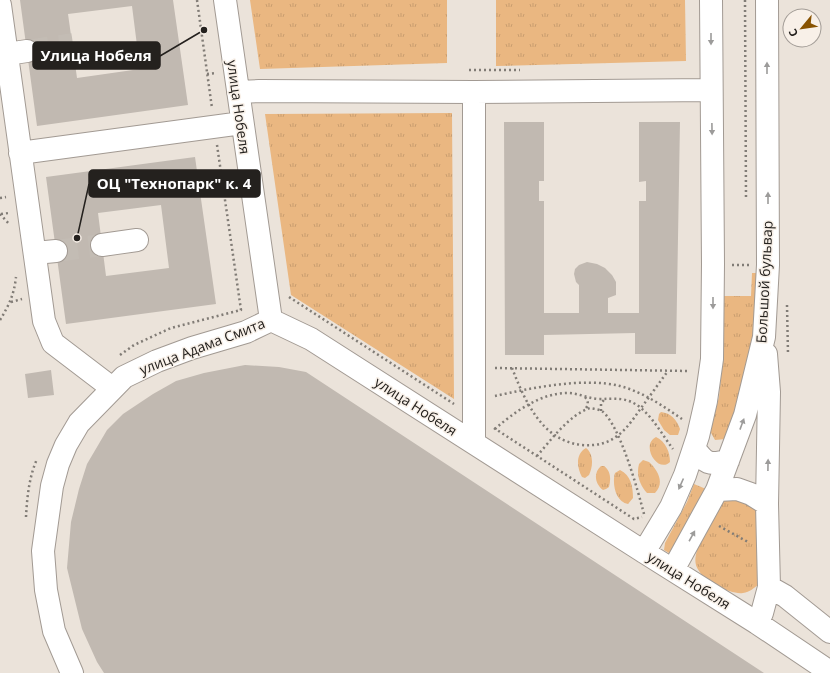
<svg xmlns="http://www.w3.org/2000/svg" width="830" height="673" font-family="'Open Sans',sans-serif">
<defs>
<pattern id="grass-tufts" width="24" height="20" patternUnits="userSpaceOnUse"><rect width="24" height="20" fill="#eab781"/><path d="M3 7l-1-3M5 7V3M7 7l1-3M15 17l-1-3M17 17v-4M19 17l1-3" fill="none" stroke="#c99d6f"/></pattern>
</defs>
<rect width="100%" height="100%" fill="#ebe3da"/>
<path fill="url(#grass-tufts)" d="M250,0H447V63L260,69Z
M496,0H685L686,61L496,66Z
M452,113L454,399L291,295L265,114Z
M752,273H756L755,323L739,401L726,439L715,440L710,431L719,397L723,357V296H751Z
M661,412C671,413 677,420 680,429L678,435H670L664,430L658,420L659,414Z
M656,437C666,442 670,452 670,462C658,474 640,445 656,437Z
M586,448C594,454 593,467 589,475L585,478L582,477C577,468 575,454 586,448Z
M643,460L649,462C658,470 665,483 655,493H647C640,485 636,475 639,464Z
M601,466H604C611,471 611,479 609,487L606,489L603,490C595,484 593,473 601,466Z
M620,470C631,475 633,487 633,498L628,504C615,502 612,483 615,473Z
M694,484L706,489L674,550L669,553L664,550L665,543L687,502Z
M732,496L755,507L758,516L759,584C754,588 750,592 743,593C731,595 705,581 699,571C694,564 695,558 697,550L724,500Z"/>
<path fill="#c1b9b1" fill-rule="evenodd" d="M20,0H173L188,105L37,126ZM132,6L140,69L77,78L68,14Z
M504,122H544V181H539V201H544V313H579V285L576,282L574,274L575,269L579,265L587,262L597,264L605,268L612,275L616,282V295L608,298V313H639V201H646V181L639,182V122H680L676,354H635V333L544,335V355H505Z
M195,157L216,304L66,324L46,177ZM161,205L169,268L106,276L98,213Z
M245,365L279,367L306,372L764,673H104L97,662L82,629L67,568L71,522L79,489L87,464L107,430L123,414L153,394L176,381L204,373Z
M51,370L54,395L28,398L25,374Z"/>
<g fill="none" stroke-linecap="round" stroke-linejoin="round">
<path stroke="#c3bcb4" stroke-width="22" stroke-dasharray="22 11" stroke-linecap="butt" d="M27,51L73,44
M56,251L102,245"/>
<g stroke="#a29a93" stroke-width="24">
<path id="minor" d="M225,0L271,320
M0,5L44,321L53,343L112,388
M7,54L27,51
M238,92L259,91L474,92L711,90
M474,92V443
M20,153L242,123
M102,245L137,240
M35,253L56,251
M271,320L311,339L644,552L757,623L830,672
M694,448C706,464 708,465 728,461
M717,490L737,489L751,494L767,504
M644,552L671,507L685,475L698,436L706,401L712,359L713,264L711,0
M673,570L717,490L745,415L764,337L768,265L767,0
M769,587L785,596L830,632
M757,623L762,613L769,587L767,504L769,392L766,354
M72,673L54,631L46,590L43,551L52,486L58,464L66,445L79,423L124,377L157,361L192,348L246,332L271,320"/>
</g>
<path stroke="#817c76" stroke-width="2.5" stroke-dasharray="2 3" stroke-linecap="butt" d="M197,0L212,108
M745,0L746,199
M469,70H520
M207,74L216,73
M0,198L6,197
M0,214L10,225
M1,214L9,213
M732,265H749
M289,297L454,404
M11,302L22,299
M787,305L788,354
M0,320C9,305 14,295 16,277
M120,355L134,345L171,328L241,310L217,145
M495,368L690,371
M512,368C525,401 542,441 582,445C595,446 607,444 617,436C627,429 634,418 641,408C650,396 659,383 668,371
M495,396C531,388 583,377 620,386C643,392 663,406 682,419
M585,397C588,401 589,404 586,408
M601,411V403L605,399
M494,428L634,519L642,517
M495,429C514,412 541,393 567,393C578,393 587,398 598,399C615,399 626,396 641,408C654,419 663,436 673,449
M537,456C551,440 569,415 590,408C594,409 598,409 602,411C620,425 638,491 644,514
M26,517C27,498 29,477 37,459
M719,526L748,542"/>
<use href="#minor" stroke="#fff" stroke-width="22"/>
</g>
<defs><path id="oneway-solid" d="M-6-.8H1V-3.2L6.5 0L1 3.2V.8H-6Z"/></defs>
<g fill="#9c9b9a">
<use href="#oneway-solid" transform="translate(711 39) rotate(90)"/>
<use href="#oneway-solid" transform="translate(767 68) rotate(-90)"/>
<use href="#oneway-solid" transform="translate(712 129) rotate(89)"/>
<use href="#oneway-solid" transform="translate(768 198) rotate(-90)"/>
<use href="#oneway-solid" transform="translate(713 303) rotate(90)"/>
<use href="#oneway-solid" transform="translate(742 424) rotate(-70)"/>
<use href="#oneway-solid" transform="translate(768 465) rotate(-89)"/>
<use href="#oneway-solid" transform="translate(681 484) rotate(114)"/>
<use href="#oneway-solid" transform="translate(692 536) rotate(-61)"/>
</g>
<g text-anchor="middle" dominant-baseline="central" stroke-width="3" stroke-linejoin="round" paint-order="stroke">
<g font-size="14" fill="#24211e" stroke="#f8f0e8">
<text transform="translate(239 107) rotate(82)">улица Нобеля</text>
<text transform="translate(764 282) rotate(-87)">Большой бульвар</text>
<text transform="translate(202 346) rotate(-21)">улица Адама Смита</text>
<text transform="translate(416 406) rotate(33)">улица Нобеля</text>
<text transform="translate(689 580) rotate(32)">улица Нобеля</text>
</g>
</g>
<path fill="none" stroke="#24211e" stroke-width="1.5" d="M204 30L160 56M77 238L89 184"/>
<g fill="#24211e" stroke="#f8f0e8" stroke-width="1.5">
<circle cx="204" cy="30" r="4"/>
<circle cx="77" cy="238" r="4"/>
</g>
<g fill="#24211e" stroke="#24211e" stroke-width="1.5">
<rect x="33" y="42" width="127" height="27" rx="4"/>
<rect x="89" y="170" width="171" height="27" rx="4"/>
</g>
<g font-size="15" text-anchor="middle" font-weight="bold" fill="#fff">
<text x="96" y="61">Улица Нобеля</text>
<text x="174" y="189">ОЦ "Технопарк" к. 4</text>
</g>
<g transform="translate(802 28) rotate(241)"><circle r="19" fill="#f8f0e8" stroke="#a39d97"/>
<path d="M0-3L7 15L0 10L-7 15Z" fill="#885200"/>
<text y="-6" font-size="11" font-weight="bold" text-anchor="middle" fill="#24211e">С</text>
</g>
</svg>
